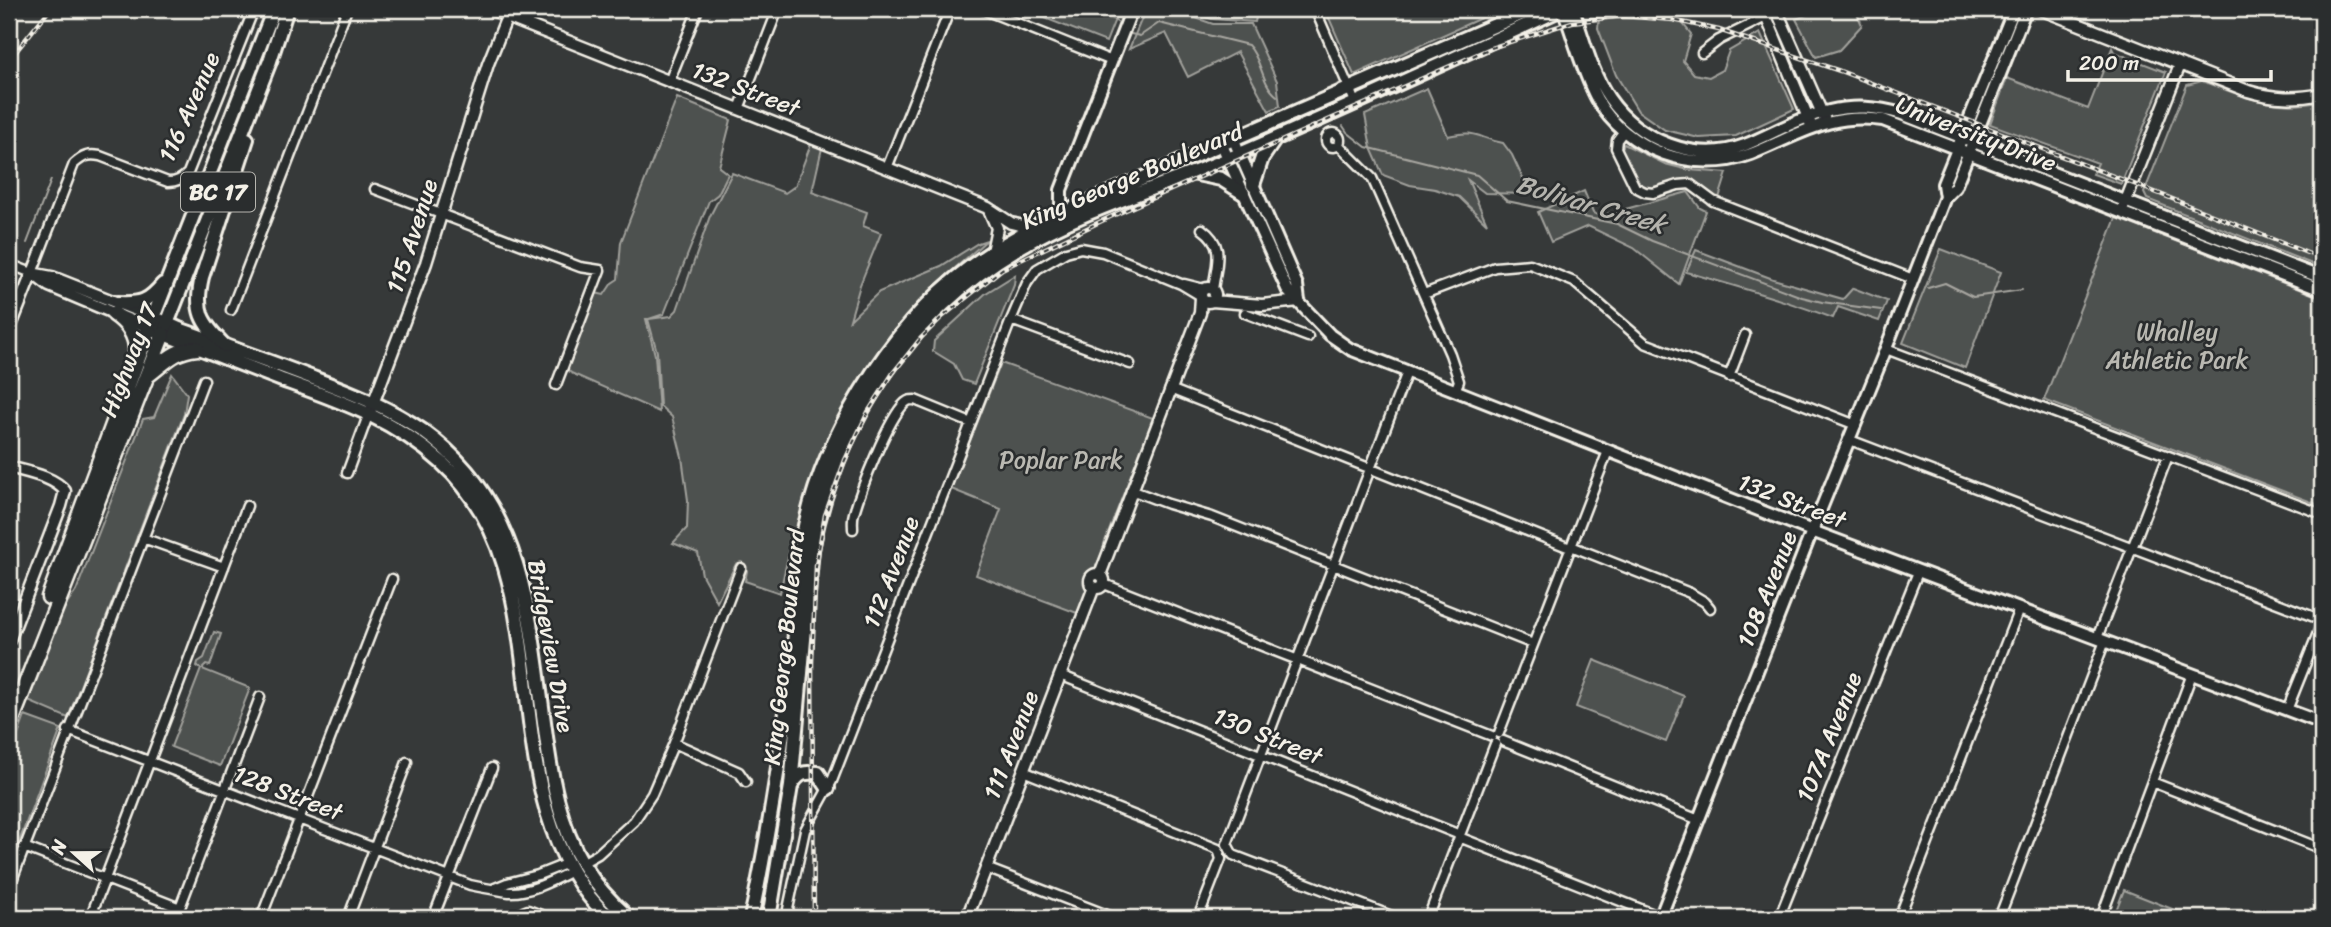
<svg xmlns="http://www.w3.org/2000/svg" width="2331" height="927" font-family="Sriracha,sans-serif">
<rect width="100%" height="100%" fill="#363939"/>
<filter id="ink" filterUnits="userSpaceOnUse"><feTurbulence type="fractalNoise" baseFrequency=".0143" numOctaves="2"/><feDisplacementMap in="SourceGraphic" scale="14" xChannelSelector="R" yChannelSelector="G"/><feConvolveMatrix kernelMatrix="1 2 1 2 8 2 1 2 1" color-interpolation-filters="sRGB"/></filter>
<g filter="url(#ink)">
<path fill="#4e514f" stroke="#a1a19c" stroke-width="2" d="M1045,9H1119L1106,42L1042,17Z
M1157,9H1170L1213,24H1251L1277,81L1280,106L1269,111L1237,52L1188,77L1166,33L1129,49L1144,13Z
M1179,9H1258L1255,22L1212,19Z
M1325,9H1489L1492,13L1354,75Z
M1603,9H1671L1691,34L1683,61L1694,74L1709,77L1722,70L1729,51L1760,33L1794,109L1736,136L1699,138L1665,130L1638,111L1616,75L1598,28L1600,10Z
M1822,9H1855L1862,25L1839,50L1816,57L1796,19Z
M2112,48L2114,52L2166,72L2121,184L2093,174L2098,163L1990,124L2007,78L2088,109Z
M2202,81C2245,97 2276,112 2322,101V268L2147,199L2144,193L2187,85Z
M1427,88L1448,136C1477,129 1477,138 1503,143L1512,155L1530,194L1485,193L1468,180L1487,224L1459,197L1435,189L1410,185L1383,175L1371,148L1365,115Z
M677,98L731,120L719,167L728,174L718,194L709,201L664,314L649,319L671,316L677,310L710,216L732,173L785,193L795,186L811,144L822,148L812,192L867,212L863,226L881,233L860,285L850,320L879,292L941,266L978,243L987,240C962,262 935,284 913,310C897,329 880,349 867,369C824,434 795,517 780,593L745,581L747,571L736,564L717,602L702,575L698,553L673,543L687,528L688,500L682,457L672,417L660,406L657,352L648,319H646L655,355L659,412L571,373L567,369L595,293L604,295L612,283L618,279L621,242Z
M1624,144L1665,164L1689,170L1727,173L1719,198L1716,200L1700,185L1688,179L1649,190L1637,184L1621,150Z
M1584,191L1593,213L1600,216L1688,192L1700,208L1706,211L1679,284L1634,248L1588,226L1551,242L1538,212Z
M2116,218L2322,298V506L2044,400Z
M1941,249L2001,272L1965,368L1903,343Z
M1696,250L1773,279L1843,299L1853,288L1887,301L1879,321L1838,307L1833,318C1785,300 1736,286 1686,272Z
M1015,275L1014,285L974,384L962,380L954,364L933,351L934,341L986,293Z
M1001,363L1153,418L1104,544L1105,545C1100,559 1093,571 1088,585V589L1077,613L976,575L1001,509L951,489Z
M172,374L187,394L184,414L68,718L28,701L63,610L76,591L143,419L154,417Z
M214,632L221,634L210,666L206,665L202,669L250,688L220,766L171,747L201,669L197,666L198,662L204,658Z
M1594,660L1684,696L1666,742L1576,707Z
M25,716L61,729L9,869V760Z
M2124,890L2195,918H2113Z"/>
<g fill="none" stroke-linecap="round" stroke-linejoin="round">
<path stroke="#a8a7a1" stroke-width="2" d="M1092,9L1100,10L1117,22
M1131,34L1140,36L1159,23L1248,45C1262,59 1261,84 1277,96
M1343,126L1347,132L1366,147L1477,175L1507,201L1617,224L1652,241L1802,297L1822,302L1881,310
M27,243L51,180
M9,288L10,285
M1928,288L1945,283L1973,297L2022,290"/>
<g stroke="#f4f1e8" stroke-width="13">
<path id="minor" d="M488,9L507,17
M982,9L1112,61
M1315,9L1355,102
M1702,53L1719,40L1766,17
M669,82L698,9
M739,109L778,9
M1624,131L1617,140L1616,148L1635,187L1645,192L1653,193L1678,185L1690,184L1713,201L1913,279
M1326 140a7 7 0 1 1 14 0a7 7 0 1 1-14 0Z
M1339,145L1372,178L1450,354L1459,381L1455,391
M887,168L950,9
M375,189L580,267L600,270L556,385
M1202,229C1226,246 1216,264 1213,290
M9,264L32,273L74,164C83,156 88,154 100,156L168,182C177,182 182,179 188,173L254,9
M1184,284L1204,289
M1424,294L1495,267L1530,264L1574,282L1645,343L1856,425
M231,310L347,9
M1245,313L1308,337
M1011,320L1130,364
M1886,349L2322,514
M1729,377L1745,335
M1170,389L1570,548
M1850,440L2322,620
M347,473L369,413
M1131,490L1168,504L1212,517L1533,644
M853,529C853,524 852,519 854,513C861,489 888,419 905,403C909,400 909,400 915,400L971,423
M143,538L224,567
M1571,546L1690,593L1705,602L1710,608
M1104,584L1492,736
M2097,638L2168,456
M1060,675L1460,835
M2287,710L2322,623
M68,730L470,885C480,887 500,891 509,892C530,893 554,880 572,871
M1499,733L1608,451
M1503,741L1699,820
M674,743L739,772L746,782
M1023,771L1218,849L1221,859L1198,918
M2152,782L2322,849
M1459,837L1661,917
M24,847L180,908
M582,863L598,854L634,821L652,794L674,743L741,568
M986,868L1115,918
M9,888L204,380
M495,888L507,883L538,875L568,863
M90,918L247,506
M176,918L260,697
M261,918L392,579
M348,918L407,762
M433,918L492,768
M520,918L523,912L528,910L549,918
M799,918L790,915L788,909L805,830L832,781L1011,320L1027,283L1037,269L1066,252L1081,248L1103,252L1181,284L1201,296
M1397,918L1233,855L1227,844L1407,372
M1428,918L1495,744
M1779,918L1918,572
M1899,918L2019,609
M1999,918L2105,641
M2101,918L2192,674"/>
</g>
<g stroke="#f4f1e8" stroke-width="15">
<path id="tertiary" d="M1763,9L1811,125
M1776,9L1824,118
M2040,9L2248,91C2274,99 2296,99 2322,94
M507,17L988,208L1011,223L1032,228
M988,208L997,228L992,252
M2123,208L2180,65
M32,273L49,286L149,328
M36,274L52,277L153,317
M1201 295a7 7 0 1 1 14 0a7 7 0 1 1-14 0Z
M1212,301L1262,305L1299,301
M9,331L32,273
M371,409L426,263L488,64L510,9
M9,467C26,472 53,476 65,491L61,506L9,641
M1090 581a7 7 0 1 1 14 0a7 7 0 1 1-14 0Z
M1100,575L1200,313L1201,297
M967,918L1094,587"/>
</g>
<g stroke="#f4f1e8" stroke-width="16">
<path id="secondary" d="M1563,9C1574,38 1582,71 1597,99C1626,151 1695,175 1751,154C1799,135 1829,112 1883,120L2322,290
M1573,9C1584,38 1591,72 1609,98C1638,140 1695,164 1745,145C1772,134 1800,117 1829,111C1855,105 1877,107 1902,114L2322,278
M1233,138L1297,285L1299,301
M1221,143L1288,291L1330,335L1350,349L1812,531L2322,723
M1945,197L1955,187L2026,9
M1061,214V190L1132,9
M1660,918L1812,531L1883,356L1945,197L1943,184L2014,9"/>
</g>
<g stroke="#f4f1e8" stroke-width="18">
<path id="primary" d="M1192,173L1221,179L1243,193
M1253,185L1262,158L1275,139
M153,317L179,329C225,346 272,362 318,380C355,394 390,408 423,431C525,504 529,615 545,729C551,776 559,825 584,866C596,886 612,903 629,918
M149,328C193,346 238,363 282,380C340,401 394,419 441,462C572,580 481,798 609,918
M791,786C799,772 804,772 818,773L828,788
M751,918C769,835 781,752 792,668C797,628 795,587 801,547C817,445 888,328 970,267C998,246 1029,230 1061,214L1532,9
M769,918L791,786L812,549C836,425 908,313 1018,248C1084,209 1158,188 1228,159C1340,111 1451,60 1561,9"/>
</g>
<g stroke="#f4f1e8" stroke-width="18">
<path id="trunk" d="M118,303C141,304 148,302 163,284
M149,328L274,9
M163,334L270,61L287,9
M225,346C201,322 194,311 202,277L247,139"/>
</g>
<g stroke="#f4f1e8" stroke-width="19">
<path id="motorway" d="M114,314C129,324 138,337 136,356
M148,375C167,361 172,351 197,348
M49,597L149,328
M9,727L163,334"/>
</g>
<use href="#minor" stroke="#2a2d2e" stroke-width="8"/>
<use href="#tertiary" stroke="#2a2d2e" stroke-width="10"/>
<use href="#secondary" stroke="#2a2d2e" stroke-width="10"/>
<use href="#primary" stroke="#2a2d2e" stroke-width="12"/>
<use href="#trunk" stroke="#2a2d2e" stroke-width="12"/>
<use href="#motorway" stroke="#2a2d2e" stroke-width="14"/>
<g stroke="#f4f1e8" stroke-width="4.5">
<path id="rail" d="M9,60L50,9
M1995,141L2053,163
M814,918L812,663L816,566L825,515L845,460L868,412L893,373L921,338L941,318L1002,269L1110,217L1425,77L1491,48L1572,22L1623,16L1673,20L1719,30L1840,71L2160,194L2322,259"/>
</g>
<use href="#rail" stroke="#2a2d2e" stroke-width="2" stroke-dasharray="5" stroke-linecap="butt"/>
</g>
</g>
<g text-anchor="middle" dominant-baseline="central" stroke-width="5" stroke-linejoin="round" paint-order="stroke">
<rect fill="#2a2d2e" stroke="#b7b6b0" stroke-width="2" x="181" y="172.5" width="74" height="39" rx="5"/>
<g font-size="23" font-weight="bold" fill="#f4f1e8">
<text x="218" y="192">BC 17</text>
</g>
<g font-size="24" fill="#f4f1e8" stroke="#2a2d2e">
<text transform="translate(746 89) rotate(21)">132 Street</text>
<text transform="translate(189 107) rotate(-66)">116 Avenue</text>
<text transform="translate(1976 134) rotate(21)">University Drive</text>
<text transform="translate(1132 176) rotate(-23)">King George Boulevard</text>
<text transform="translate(412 236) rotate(-72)">115 Avenue</text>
<text transform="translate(129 360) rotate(-69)">Highway 17</text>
<text transform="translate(1792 501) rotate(21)">132 Street</text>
<text transform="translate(891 572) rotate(-69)">112 Avenue</text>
<text transform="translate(1767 589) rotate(-68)">108 Avenue</text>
<text transform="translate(551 646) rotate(80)">Bridgeview Drive</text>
<text transform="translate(784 647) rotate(-84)">King George Boulevard</text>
<text transform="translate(1268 736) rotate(22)">130 Street</text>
<text transform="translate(1829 737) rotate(-68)">107A Avenue</text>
<text transform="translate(1011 745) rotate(-69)">111 Avenue</text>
<text transform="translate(288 793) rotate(21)">128 Street</text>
</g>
<g font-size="24" fill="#bab9b2" stroke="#2a2d2e">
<text x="2177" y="332">Whalley<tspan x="2177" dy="28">Athletic Park</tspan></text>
<text x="1061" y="460">Poplar Park</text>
</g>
<g font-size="26" font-style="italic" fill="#b4b3ad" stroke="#2a2d2e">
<text transform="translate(1591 204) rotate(16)">Bolivar Creek</text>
</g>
</g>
<rect width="2331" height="927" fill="none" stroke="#2a2d2e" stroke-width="35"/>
<rect x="18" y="18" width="2296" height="892" fill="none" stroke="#f4f1e8" stroke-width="2.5" filter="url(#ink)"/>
<g transform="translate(74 853) rotate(291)" stroke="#2a2d2e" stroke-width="5" paint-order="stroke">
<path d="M0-5L12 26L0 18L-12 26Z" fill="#f4f1e8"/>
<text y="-10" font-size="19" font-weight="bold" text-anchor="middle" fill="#f4f1e8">N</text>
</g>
<path d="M2068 70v10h203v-10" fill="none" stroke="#f4f1e8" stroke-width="3.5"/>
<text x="2079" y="70" font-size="21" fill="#f4f1e8" stroke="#2a2d2e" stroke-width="5" paint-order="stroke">200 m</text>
</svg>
